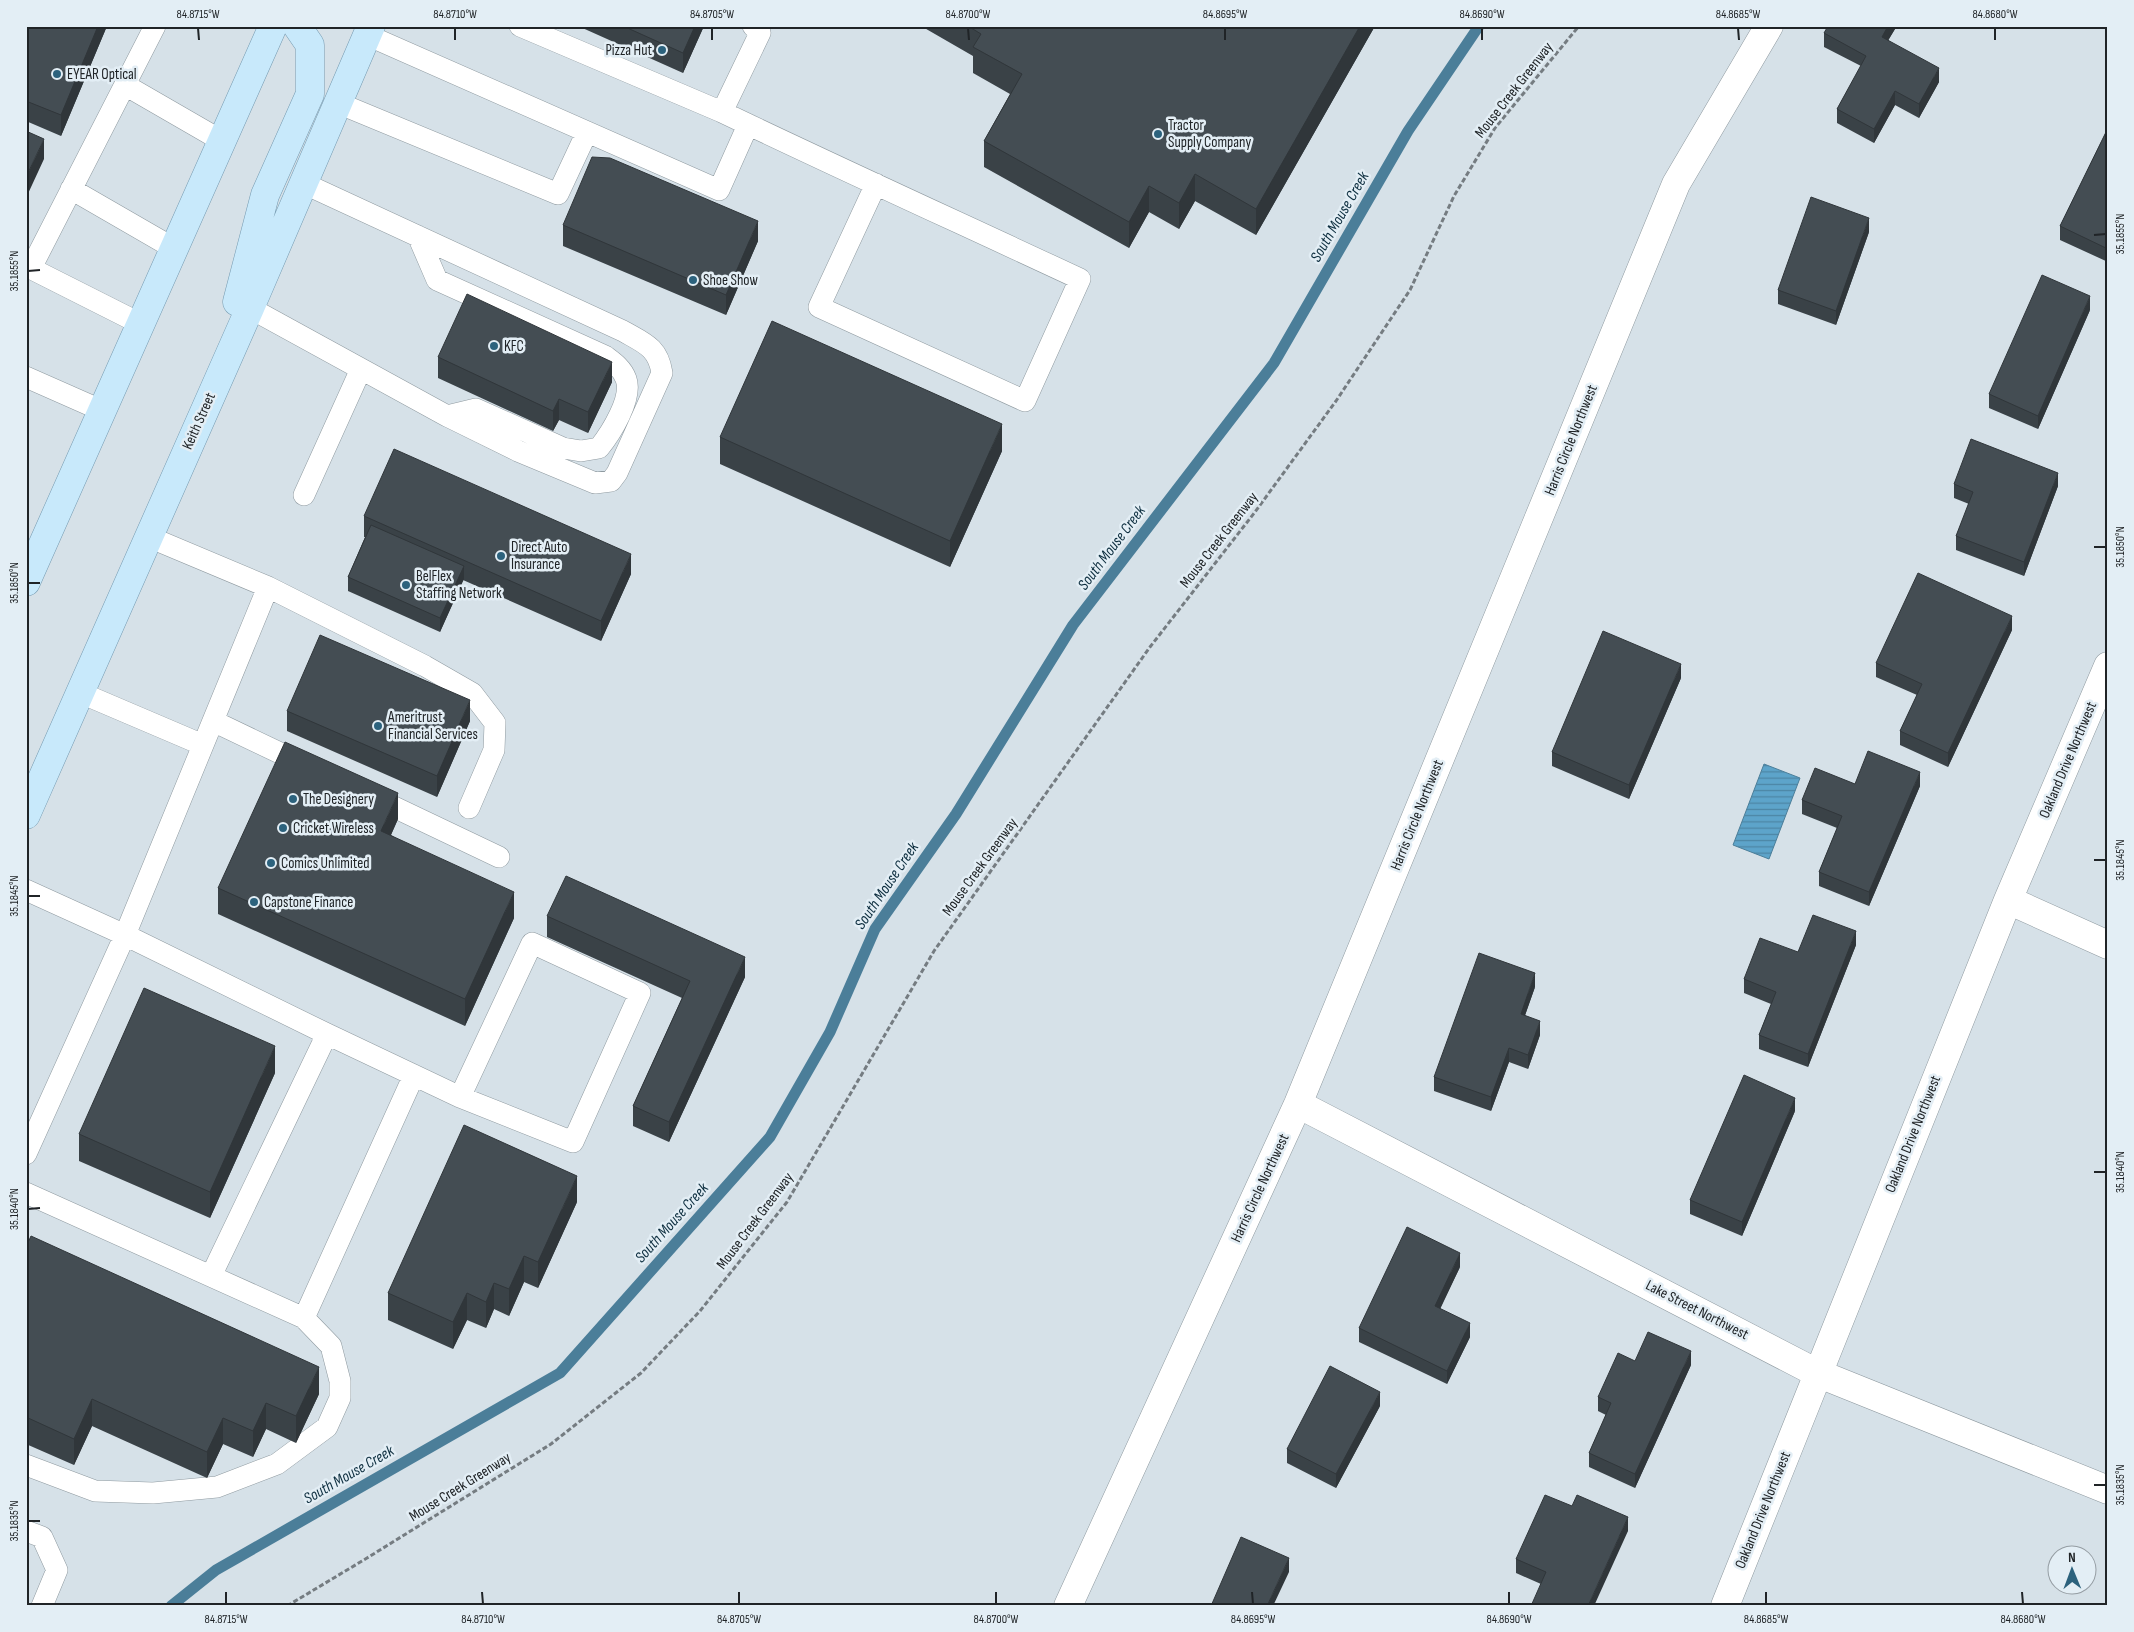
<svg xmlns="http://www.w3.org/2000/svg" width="2134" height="1632" font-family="'Sofia Sans Condensed',sans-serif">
<defs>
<pattern id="water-rules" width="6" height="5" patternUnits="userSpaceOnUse" patternTransform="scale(1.25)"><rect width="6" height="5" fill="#5da4ca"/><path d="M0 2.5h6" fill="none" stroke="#4c85a4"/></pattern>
</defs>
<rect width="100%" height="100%" fill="#d6e1e8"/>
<path fill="url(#water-rules)" stroke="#4b7e99" d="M1764,764L1800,778L1769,859L1733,845Z"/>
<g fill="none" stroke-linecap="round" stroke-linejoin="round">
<path stroke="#4b7e99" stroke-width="11" d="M171,1606L216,1570L560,1373L770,1137L830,1032L875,929L956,814L1073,625L1274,363L1408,131L1479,26"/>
<g stroke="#8f9aa0" stroke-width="22">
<path id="service" d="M520,26L722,112L760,33L753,26
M367,35L719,190L748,125
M125,85L222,141
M338,103L558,194L587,132
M722,112C841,169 960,223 1080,279L1025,401L819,307L876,184
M71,189L175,249
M418,236L437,280L605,356C613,362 622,368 626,379C633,398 611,433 599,448L581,451L563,448L476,409L447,416
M26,266L141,324
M31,268L155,26
M250,308L447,416L518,451L595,483L611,481L617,473L662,373C658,347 644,343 623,331L303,183
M26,377L103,411
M304,495L361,369
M149,537L268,587L125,935L327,1034L460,1097L573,1142L640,993L532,943L460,1097
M268,587L425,666L472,693L495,723L494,750L469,808
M81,693L203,745
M213,721L305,765
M373,797L499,857
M26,890L125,935L26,1154
M26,1193L304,1318L331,1346L340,1381V1398L327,1427L277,1464L217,1487L153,1493L95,1491L26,1465
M211,1276L327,1034
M304,1318L414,1075
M26,1531L42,1537L57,1570L42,1606"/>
</g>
<g stroke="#8f9aa0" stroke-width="29">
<path id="minor" d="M2008,900L2108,945
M1298,1104L1817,1373L2108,1490
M1068,1606L1298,1104L1676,184L1769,26
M1725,1606L2008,900L2108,666"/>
</g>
<g stroke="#759ab0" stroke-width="29">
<path id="primary" d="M237,302L265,195L310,94V45L297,26
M26,582L273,26
M26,815L250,308L371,26"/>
</g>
<path stroke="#757c81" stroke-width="3" stroke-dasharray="5 2.5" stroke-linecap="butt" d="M287,1606L367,1558L551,1444L641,1373L700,1311L787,1202L934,951L1150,647L1255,512L1336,401L1410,290L1454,196L1495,128L1579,26"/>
<use href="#service" stroke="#fff" stroke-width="21"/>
<use href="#minor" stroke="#fff" stroke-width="28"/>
<use href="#primary" stroke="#c8e9fb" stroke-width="28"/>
</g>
<path fill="#3a4247" d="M26,26H107L61,136L26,121Z
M578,26H704L683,73Z
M921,26H1375L1256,235L1195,201L1179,229L1149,212L1129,248L984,167V141L1010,94L973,73V56Z
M1895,26V29L1888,40L1939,82L1919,118L1895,105L1874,143L1837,123V109L1861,66L1824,47V33Z
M2108,128V262L2060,240V226Z
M563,225L758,241L726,315L563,246Z
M1869,232L1836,325L1778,304V290Z
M2090,310L2038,429L1989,408V394Z
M438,357L612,382L588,433L559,420L553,431L438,378Z
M720,437L1002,451L950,567L720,464Z
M1954,484L2058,486L2024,576L1956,550V536L1969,504L1954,498Z
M364,516L631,574L601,641L463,580L440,632L348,591V577L365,537H364Z
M2012,630L1948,767L1900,745V731L1917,695L1876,677V663Z
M1681,678L1629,799L1552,766V752Z
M287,711L470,721L437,797L287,731Z
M1855,784L1920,786L1869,906L1819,886V872L1837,828L1802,814V800Z
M398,819L391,835L514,918L465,1026L218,914V888Z
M547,916L745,977L669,1142L633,1126V1106L682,998L547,937Z
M1856,945L1808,1067L1759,1049V1035L1771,1004L1744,993V979L1798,952Z
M1535,987L1525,1015L1540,1035L1528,1069L1509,1062L1491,1111L1434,1091V1077Z
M275,1073L210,1218L79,1161V1134Z
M1795,1111L1742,1236L1690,1214V1200Z
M577,1202L538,1288L524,1282L509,1316L494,1309L486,1328L467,1320L453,1349L388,1320V1293Z
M26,1247L319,1394L296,1443L266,1429L253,1457L223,1444L207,1478L92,1426L74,1465L26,1444Z
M1460,1267L1440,1308L1470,1337L1447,1384L1359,1342V1328Z
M1691,1365L1635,1488L1589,1467V1453L1606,1415L1598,1411V1397Z
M1380,1406L1336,1488L1287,1463V1449Z
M1628,1531L1541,1584L1516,1573V1559Z"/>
<path fill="#30363a" d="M98,26H107L61,136V115Z
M695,26H704L683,73V53Z
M1360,26H1375L1256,235V209Z
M1888,26H1895V29L1882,51V37Z
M1939,68V82L1919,118V104Z
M1895,91V105L1874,143V129Z
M44,139V159L26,198V177Z
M1195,174V201L1179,229V203Z
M1149,186V212L1129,248V222Z
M1869,218V232L1836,325V311Z
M758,221V241L726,315V295Z
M2090,296V310L2038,429V416Z
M612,362V382L588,433V412Z
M559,399V420L553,431V411Z
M1002,424V451L950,567V541Z
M2058,473V486L2024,576V562Z
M631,554V574L601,641V621Z
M464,566V579L440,632V618Z
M2012,616V630L1948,767V753Z
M1681,664V678L1629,799V785Z
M470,700V721L437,797V776Z
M1920,772V786L1869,906V892Z
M398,793V819L381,857V831Z
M514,892V918L465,1026V999Z
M1856,931V945L1808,1067V1054Z
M745,957V977L669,1142V1122Z
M1535,973V987L1521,1027V1014Z
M1540,1021V1035L1528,1069V1055Z
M275,1046V1073L210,1218V1192Z
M1509,1048V1062L1491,1111V1097Z
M1795,1098V1111L1742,1236V1222Z
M577,1176V1202L538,1288V1262Z
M1460,1253V1267L1435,1320V1306Z
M524,1256V1282L509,1316V1289Z
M494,1283V1309L486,1328V1302Z
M467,1293V1320L453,1349V1322Z
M1470,1323V1337L1447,1384V1371Z
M1691,1351V1365L1635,1488V1474Z
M319,1367V1394L296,1443V1416Z
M1380,1392V1406L1336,1488V1474Z
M92,1399V1426L74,1465V1439Z
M266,1403V1429L253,1457V1431Z
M223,1418V1444L207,1478V1452Z
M1628,1517V1531L1594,1606H1588Z
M1289,1558V1572L1273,1606H1267Z"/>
<path fill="#444d53" stroke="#30363a" d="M26,26H98L61,115L26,101Z
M623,26H695L683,53Z
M968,26H1360L1256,209L1195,174L1179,203L1149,186L1129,222L984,141L1022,74L973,47L981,34Z
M1828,26H1888L1882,37L1939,68L1919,104L1895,91L1874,129L1837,109L1866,56L1824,33Z
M2108,128V249L2060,226Z
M26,131L44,139L26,177Z
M592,157L610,158L758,221L726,295L563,225Z
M1811,197L1869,218L1836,311L1778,290Z
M2042,275L2090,296L2038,416L1989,394Z
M467,294L612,362L588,412L559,399L553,411L438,357Z
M772,321L1002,424L950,541L720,437Z
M1971,439L2058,473L2024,562L1956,536L1973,492L1954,484Z
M394,449L631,554L601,621L364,516Z
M371,525L464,566L440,618L348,577Z
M1918,573L2012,616L1948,753L1900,731L1922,684L1876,663Z
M1603,631L1681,664L1629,785L1552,752Z
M320,635L470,700L437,776L287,711Z
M285,742L398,793L381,831L514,892L465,999L218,888Z
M1868,751L1920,772L1869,892L1819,872L1842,816L1802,800L1815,768L1855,784Z
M566,876L745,957L669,1122L633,1106L690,981L547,916Z
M1813,915L1856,931L1808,1054L1759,1035L1776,992L1744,979L1760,938L1798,952Z
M1479,953L1535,973L1521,1014L1540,1021L1528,1055L1509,1048L1491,1097L1434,1077Z
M144,988L275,1046L210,1192L79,1134Z
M1744,1075L1795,1098L1742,1222L1690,1200Z
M464,1125L577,1176L538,1262L524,1256L509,1289L494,1283L486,1302L467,1293L453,1322L388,1293Z
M1407,1227L1460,1253L1435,1306L1470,1323L1447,1371L1359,1328Z
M31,1236L319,1367L296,1416L266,1403L253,1431L223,1418L207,1452L92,1399L74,1439L26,1417V1247Z
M1648,1332L1691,1351L1635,1474L1589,1453L1611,1403L1598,1397L1618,1353L1635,1361Z
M1330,1366L1380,1392L1336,1474L1287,1449Z
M1545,1495L1572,1506L1577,1495L1628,1517L1588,1606H1531L1546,1572L1516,1559Z
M1241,1537L1289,1558L1267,1606H1211Z"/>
<path fill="none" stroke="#202427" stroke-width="2" d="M198,28L199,40M455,28V40M712,28V40M968,28L969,40M1225,28V40M1482,28V40M1738,28L1739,40M1995,28V40M2094,235L2106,234M28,271L40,270M2094,547H2106M28,583H40M2094,860H2106M28,896H40M2094,1172H2106M28,1209L40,1208M2094,1485H2106M28,1521H40M226,1592V1604M482,1592L483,1604M739,1592V1604M996,1592V1604M1252,1592L1253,1604M1509,1592V1604M1766,1592V1604M2022,1592L2023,1604"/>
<g fill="#2c627d" stroke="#e3eef5" stroke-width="2">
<circle cx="662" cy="50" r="5"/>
<circle cx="57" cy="74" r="5"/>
<circle cx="1158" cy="134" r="5"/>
<circle cx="693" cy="280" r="5"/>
<circle cx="494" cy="346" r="5"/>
<circle cx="501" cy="556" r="5"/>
<circle cx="406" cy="585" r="5"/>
<circle cx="378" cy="726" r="5"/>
<circle cx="293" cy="799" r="5"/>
<circle cx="283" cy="828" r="5"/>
<circle cx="271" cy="863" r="5"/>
<circle cx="254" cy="902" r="5"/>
</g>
<g text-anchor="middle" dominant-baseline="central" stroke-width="5" stroke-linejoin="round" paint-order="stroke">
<g font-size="15" fill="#202427" stroke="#e3eef5" text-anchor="start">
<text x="652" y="50" text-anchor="end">Pizza Hut</text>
<text x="67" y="74">EYEAR Optical</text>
<text x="1168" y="125">Tractor<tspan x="1168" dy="17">Supply Company</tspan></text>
<text x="703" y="280">Shoe Show</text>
<text x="504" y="346">KFC</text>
<text x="511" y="547">Direct Auto<tspan x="511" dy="17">Insurance</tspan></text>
<text x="416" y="576">BelFlex<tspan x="416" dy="17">Staffing Network</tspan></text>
<text x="388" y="717">Ameritrust<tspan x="388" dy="17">Financial Services</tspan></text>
<text x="303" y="799">The Designery</text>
<text x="293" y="828">Cricket Wireless</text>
<text x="281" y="863">Comics Unlimited</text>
<text x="264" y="902">Capstone Finance</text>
</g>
<g font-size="15" fill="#202427" stroke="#e3eef5">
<text transform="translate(1514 90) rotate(-52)">Mouse Creek Greenway</text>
<text transform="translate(199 421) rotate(-66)">Keith Street</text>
<text transform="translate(1571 440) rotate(-68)">Harris Circle Northwest</text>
<text transform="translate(1219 540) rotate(-52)">Mouse Creek Greenway</text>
<text transform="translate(2068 760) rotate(-67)">Oakland Drive Northwest</text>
<text transform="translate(1417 815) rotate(-68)">Harris Circle Northwest</text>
<text transform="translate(980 867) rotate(-54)">Mouse Creek Greenway</text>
<text transform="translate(1913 1134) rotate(-68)">Oakland Drive Northwest</text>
<text transform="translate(1260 1188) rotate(-65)">Harris Circle Northwest</text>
<text transform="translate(755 1221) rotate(-53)">Mouse Creek Greenway</text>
<text transform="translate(1697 1310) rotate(27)">Lake Street Northwest</text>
<text transform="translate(460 1487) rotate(-32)">Mouse Creek Greenway</text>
<text transform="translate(1763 1510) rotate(-68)">Oakland Drive Northwest</text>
</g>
<g font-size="16" font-style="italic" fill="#0d2e3f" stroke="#e3eef5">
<text transform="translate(1340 217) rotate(-60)">South Mouse Creek</text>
<text transform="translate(1112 548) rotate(-53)">South Mouse Creek</text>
<text transform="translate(887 886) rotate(-56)">South Mouse Creek</text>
<text transform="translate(672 1223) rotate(-48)">South Mouse Creek</text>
<text transform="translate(349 1475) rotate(-30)">South Mouse Creek</text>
</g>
</g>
<rect width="2134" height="1632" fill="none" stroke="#e3eef5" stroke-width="55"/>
<g transform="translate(2072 1570) rotate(359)"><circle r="24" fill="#e3eef5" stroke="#959da3"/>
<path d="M0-4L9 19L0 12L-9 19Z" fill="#2c627d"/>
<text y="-8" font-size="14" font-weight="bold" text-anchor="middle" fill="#202427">N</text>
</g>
<rect x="28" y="28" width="2078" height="1576" fill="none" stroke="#202427" stroke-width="2"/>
<g font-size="12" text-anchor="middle" fill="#202427">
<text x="198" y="18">84.8715°W</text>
<text x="455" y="18">84.8710°W</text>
<text x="712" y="18">84.8705°W</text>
<text x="968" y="18">84.8700°W</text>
<text x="1225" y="18">84.8695°W</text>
<text x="1482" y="18">84.8690°W</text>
<text x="1738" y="18">84.8685°W</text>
<text x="1995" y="18">84.8680°W</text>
<text transform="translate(2120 234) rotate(-90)" y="4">35.1855°N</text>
<text transform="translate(14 271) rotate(-90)" y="4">35.1855°N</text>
<text transform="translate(2120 547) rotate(-90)" y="4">35.1850°N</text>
<text transform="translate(14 583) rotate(-90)" y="4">35.1850°N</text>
<text transform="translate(2120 860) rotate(-90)" y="4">35.1845°N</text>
<text transform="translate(14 896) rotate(-90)" y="4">35.1845°N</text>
<text transform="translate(2120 1172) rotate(-90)" y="4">35.1840°N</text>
<text transform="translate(14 1209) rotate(-90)" y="4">35.1840°N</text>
<text transform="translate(2120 1485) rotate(-90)" y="4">35.1835°N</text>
<text transform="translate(14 1521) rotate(-90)" y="4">35.1835°N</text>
<text x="226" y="1623">84.8715°W</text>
<text x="483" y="1623">84.8710°W</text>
<text x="739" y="1623">84.8705°W</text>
<text x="996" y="1623">84.8700°W</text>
<text x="1253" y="1623">84.8695°W</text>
<text x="1509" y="1623">84.8690°W</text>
<text x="1766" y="1623">84.8685°W</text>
<text x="2023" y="1623">84.8680°W</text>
</g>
</svg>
